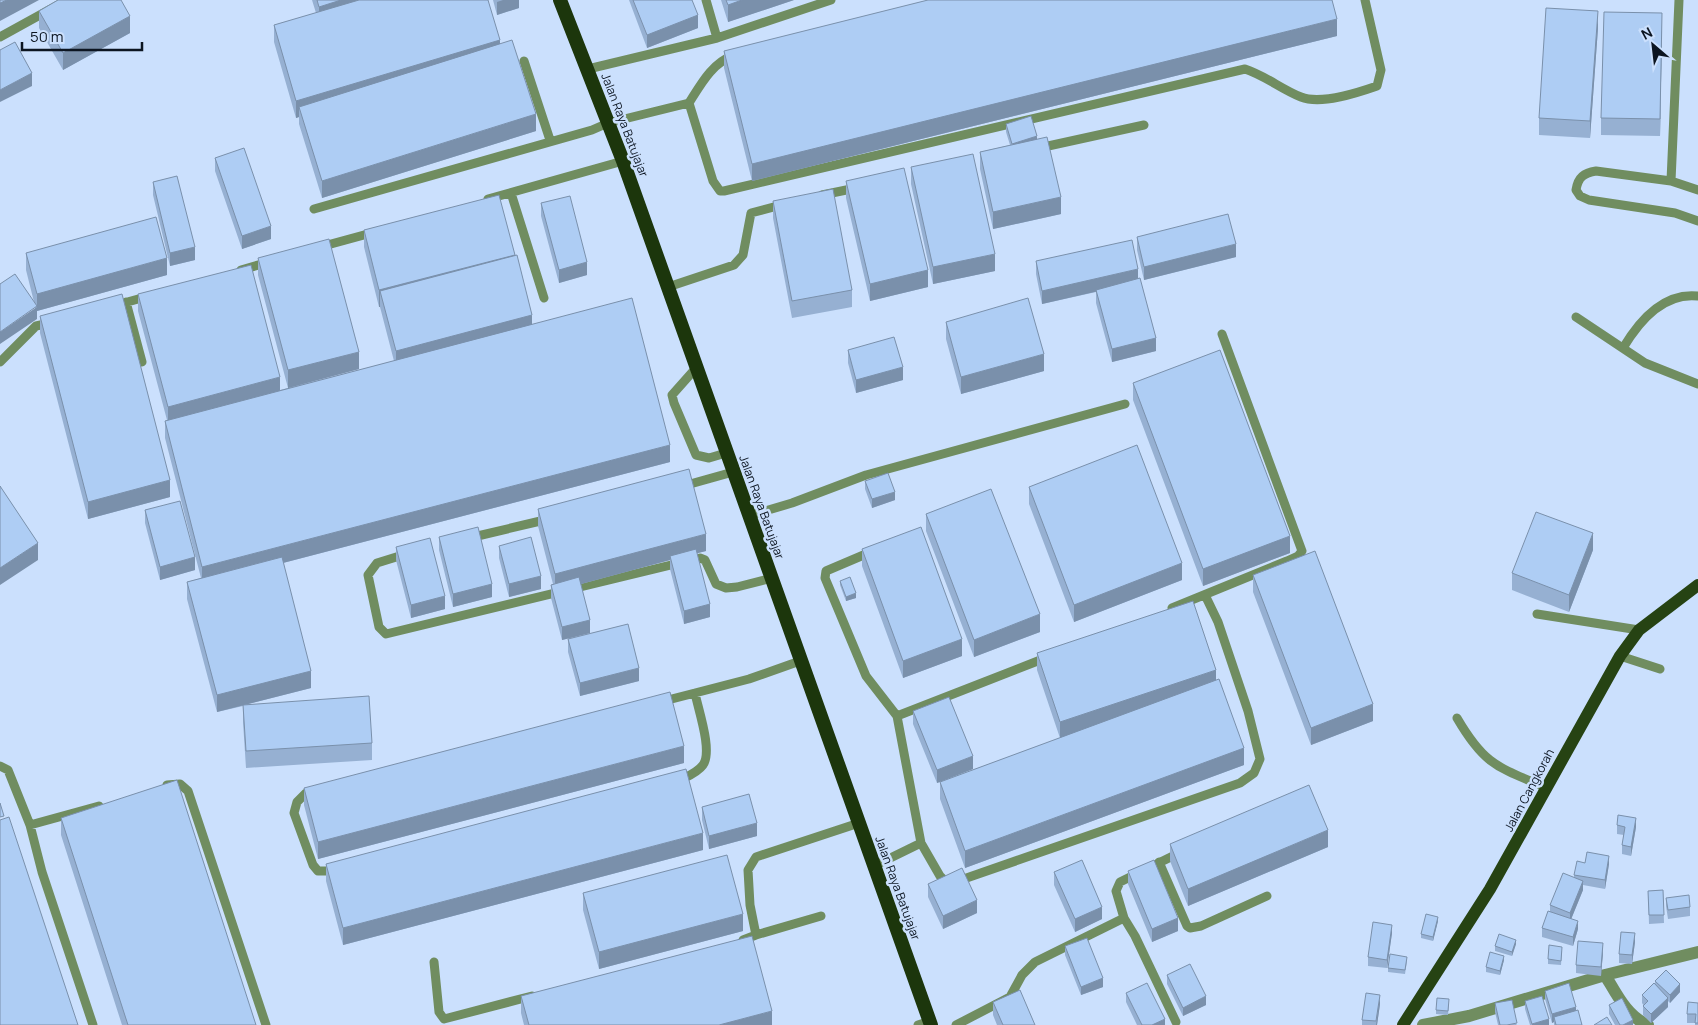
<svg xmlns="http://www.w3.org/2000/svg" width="1698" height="1025" font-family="Manrope,sans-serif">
<rect width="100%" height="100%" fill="#cbe0fd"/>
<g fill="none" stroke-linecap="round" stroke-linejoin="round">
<path stroke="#708d60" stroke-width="9" d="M706,0L717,38
M0,37L67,0
M524,61L550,140
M588,69L717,38L831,0
M689,103L713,181L720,191H724L1245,69C1266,76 1281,89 1301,97C1321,105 1357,93 1377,86L1381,70L1365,0
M1039,148L1144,125
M1671,181L1679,0
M1698,190L1671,181L1596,171C1584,173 1578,177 1576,190L1580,196L1589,200L1675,213L1698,221
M511,193L544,298
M822,195L856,188
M488,199L623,161
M314,209L592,130L608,123L689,103C701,84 712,63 734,55
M320,247L375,232
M241,270L269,262
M668,287L734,265L743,255L751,213L785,204
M126,302L142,362
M113,306L149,296
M1576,317L1645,363L1698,384
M1623,348C1639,321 1663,292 1698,296
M0,362L36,326L50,323
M696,368L672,395L674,403L696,455L709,458L726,453
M683,486L733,472
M748,516L792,503L866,475L1125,404
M469,538L549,519
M873,551L826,571L825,578L866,676L897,716L921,843L940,876L947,883L955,882L1240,783L1254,773L1260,759L1248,711L1218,622L1205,595
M406,554L377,563L368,575L379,627L386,634L700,558L705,560L716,584L726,588L737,587L772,578
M1172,608L1287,561L1298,556L1302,551L1222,334
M1537,614L1639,630
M1620,656L1660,669
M695,693C698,709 713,751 703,765C697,773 688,776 680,780L326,871H318L313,865L294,813L297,802L306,793Z
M695,693L749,679L800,661
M897,716L1048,657
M1457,718C1485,766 1498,767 1547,788
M0,766L8,770L30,825L42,872L93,1025
M167,785L180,784L188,791L266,1025
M30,825L99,806
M1159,862L1187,926L1190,928L1201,926L1267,896
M874,866L921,843
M1124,918L1135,936L1176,1022
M756,935L821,916
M743,940L756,935L750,905L748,870L756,857L859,823
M434,962L439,1012L444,1019L532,996
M918,1025L930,1021
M956,1025L1010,997L1022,975L1035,962L1124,918L1116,891L1120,882L1179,853"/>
<path stroke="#708d60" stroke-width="12" d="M1605,975C1616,993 1627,1017 1648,1025
M1423,1025L1469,1016L1605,975L1698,952"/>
<path stroke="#264313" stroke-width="12" d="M1403,1025L1490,889L1620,656L1639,630L1698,585"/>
<path stroke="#1c360c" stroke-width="14" d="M560,0L623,161L931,1025"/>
</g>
<path fill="#96b0d2" d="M312,0H488L500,44L536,131L322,198L299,124V117L296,118L274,42V25L316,13Z
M493,0H519V8L497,15Z
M629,0H692L698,28L647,48Z
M721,0H794L728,22Z
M39,11L130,33L63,70L39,28Z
M1598,28L1590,138L1539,135V118Z
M1662,30L1660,136L1601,135V118Z
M1337,36L752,181L724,68V51Z
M1006,124L1037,139L1061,214L993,229L980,169V152L1010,145L1006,132Z
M215,158L271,239L242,249L215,171Z
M911,167L995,271L933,284L911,184Z
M846,181L928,287L870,301L846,198Z
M153,182L195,260L170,266L153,195Z
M773,201L852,290V307L792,318L773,218Z
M541,203L587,275L559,283L541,216Z
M364,230L515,256L532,324L670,462L283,563L311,688L248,704L372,743V760L246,768L243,722V706L217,712L187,599V582L201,578L165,438V421L167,420L138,311V294L280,390L394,361L380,307H379L364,247Z
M1137,237L1236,257L1144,280L1137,250Z
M26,253L167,275L37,311V319L34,302L26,270Z
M258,258L359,369L288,388L258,275Z
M1036,261L1138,279L1156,351L1112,362L1096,303V292L1042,304L1036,274Z
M40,316L170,497L88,519L40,333Z
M946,322L1044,371L961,394L946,339Z
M848,350L903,380L856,393L848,363Z
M1133,383L1290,553L1203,586L1133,400Z
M865,481L895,500L872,508L865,489Z
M1029,487L1182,580L1074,622L1029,504Z
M538,509L706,551L697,553L710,617L684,624L670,569V560L581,584L590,633L562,640L551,598V585L553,584L538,526Z
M145,510L195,570L160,580L145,523Z
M926,514L1040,632L974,657L926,531Z
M439,537L492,597L453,607L439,550Z
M499,546L541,589L509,597L499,558Z
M396,547L445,609L411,618L396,560Z
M862,549L962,656L903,678L862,566Z
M1593,550L1569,612L1512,590V573Z
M1253,575L1373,721L1311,745L1253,592Z
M840,581L856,598L846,601L840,585Z
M568,639L639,681L580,696L568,652Z
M1037,653L1216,680L1244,765L965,868L940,799V782L1060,738L1037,670Z
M913,711L973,769L937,783L913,724Z
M684,763L318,859L304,805V788Z
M702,807L757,836L709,849L702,820Z
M61,818L256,1025H122L61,835Z
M1617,825L1636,827L1631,856L1622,854V845L1624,835L1617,834Z
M1170,844L1328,847L1188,906L1170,861Z
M703,850L343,945L326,881V864Z
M1585,863L1609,864L1605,889L1583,885V890L1571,919L1578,929L1573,946L1542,937V928L1550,912V905L1574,878V875Z
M1128,871L1178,931L1152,942L1128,884Z
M1054,872L1102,919L1075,932L1054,885Z
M928,884L977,913L943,929L928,897Z
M1663,890L1664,923L1649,924L1648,891Z
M583,893L743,931L599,969L583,910Z
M1666,898L1690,907V916L1668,919L1666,906Z
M1438,921L1433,941L1421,938V934Z
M1392,933L1387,968L1368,966V957Z
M1635,942L1632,964L1619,963V954Z
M1516,944L1512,956L1495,951V946Z
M1065,946L1103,987L1081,995L1065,955Z
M1562,951L1561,965L1548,964V959Z
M1603,952L1601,976L1576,973V965Z
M1504,960L1500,975L1486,972V967Z
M1407,961L1405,974L1388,972V968Z
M1167,975L1206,1005L1183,1016L1167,984Z
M1655,981L1680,992L1670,1003L1668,1001V1007L1651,1023L1643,1015V1006H1644L1642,1003V995L1655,985Z
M1545,991L1576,1011L1582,1025H1554V1022L1552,1023L1545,999Z
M1126,993L1165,1025H1137L1126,1002Z
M521,996L772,1025H524L521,1013Z
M1525,1001L1549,1025H1530L1525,1009Z
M993,1002L1035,1025H997L993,1015Z
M1495,1003L1517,1025H1498L1495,1012Z
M1698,1003V1025H1695V1023H1687V1014Z
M1380,1004L1377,1025H1362V1020Z
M1449,1004L1448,1015L1436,1014V1010Z
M1609,1005L1633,1025H1615L1609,1014Z"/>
<path fill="#7a90ab" d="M7,0H39L0,21V3Z
M341,0H396L319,24V7Z
M503,0H519V8L497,15V2Z
M742,0H794L728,22V5Z
M1598,11V28L1590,138V121Z
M1662,13V30L1660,136V119Z
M698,15V28L647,48V35Z
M130,16V33L63,70V53Z
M1337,19V36L752,181V164Z
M500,40V57L299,107V117L296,118V101Z
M32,73V86L0,102V90Z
M536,114V131L322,198V181Z
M1037,136V145L1012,144Z
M1061,197V214L993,229V212Z
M271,226V239L242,249V236Z
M1236,244V257L1144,280V267Z
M195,247V260L170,266V253Z
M995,254V271L933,284V267Z
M515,255V272L380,291V307H379V290Z
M167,258V275L37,311V319L0,344V332L37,307V294Z
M587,262V275L559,283V270Z
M1138,269V282L1042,304V291Z
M928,270V287L870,301V284Z
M532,315V332L396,368V351Z
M1156,338V351L1112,362V349Z
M359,352V369L288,388V370Z
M1044,354V371L961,394V377Z
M903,367V380L856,393V380Z
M280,377V394L168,424V407Z
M670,445V462L202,584V567Z
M170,480V497L88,519V502Z
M895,492V500L872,508V499Z
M1593,533V550L1569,612V595Z
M706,534V551L671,560L670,556V560L555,591V574Z
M1290,536V553L1203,586V569Z
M38,543V560L0,585V568Z
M195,557V570L160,580V567Z
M1182,563V580L1074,622V605Z
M541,576V589L509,597V584Z
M492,584V597L453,607V594Z
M856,593V598L846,601V597Z
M445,596V609L411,618V605Z
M710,604V617L684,624V611Z
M1040,614V632L974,657V640Z
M590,620V633L562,640V627Z
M962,639V656L903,678V661Z
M639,668V681L580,696V683Z
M1216,670V687L1060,739V722Z
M311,671V688L217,712V695Z
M1373,704V721L1311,745V728Z
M684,746V763L318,859V842Z
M1244,748V765L965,868V851Z
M973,756V769L937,783V770Z
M1636,818V827L1631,856V847Z
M757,823V836L709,849V836Z
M1328,830V847L1188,906V889Z
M703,833V850L343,945V928Z
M1609,856V864L1605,889V880Z
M1583,881V890L1570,922V913Z
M977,900V913L943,929V916Z
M1102,907V919L1075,932V919Z
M743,914V931L599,969V952Z
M1438,917V921L1433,941V937Z
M1178,918V931L1152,942V929Z
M1578,921V929L1573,946V937Z
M1392,925V933L1387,968V960Z
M1635,933V942L1632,964V955Z
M1516,940V944L1512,956V952Z
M1603,943V952L1601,976V967Z
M1504,956V960L1500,975V971Z
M1103,978V987L1081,995V987Z
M1680,984V992L1670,1003V995Z
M1380,995V1004L1377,1025H1376Z
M1206,996V1005L1183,1016V1008Z
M1668,998V1007L1651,1023V1014Z
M1576,1007V1016L1554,1017V1022L1552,1023V1014Z
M772,1011V1025H719Z
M1165,1019V1025H1152Z
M1549,1019V1025H1532V1024Z
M1633,1020V1025H1623Z"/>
<path fill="#aecdf4" stroke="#7a90ab" d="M0,0H7L0,3Z
M58,0H121L130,16L63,53L39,11Z
M317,0H341L319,7Z
M359,0H488L500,40L296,101L274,25Z
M633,0H692L698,15L647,35Z
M726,0H742L728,5Z
M928,0H1332L1337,19L752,164L724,51Z
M1546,8L1598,11L1590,121L1539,118Z
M1604,12L1662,13L1660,119L1601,118Z
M512,40L536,114L322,181L299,107Z
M15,42L32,73L0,90V50Z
M1031,116L1037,136L1012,144L1006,124Z
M1047,137L1061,197L993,212L980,152Z
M244,148L271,226L242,236L215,158Z
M973,154L995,254L933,267L911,167Z
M904,168L928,270L870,284L846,181Z
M177,176L195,247L170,253L153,182Z
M833,189L852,290L792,301L773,201Z
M499,195L515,255L379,290L364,230Z
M570,196L587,262L559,270L541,203Z
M1228,214L1236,244L1144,267L1137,237Z
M156,217L167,258L37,294L26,253Z
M329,239L359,352L288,370L258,258Z
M1132,240L1138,269L1042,291L1036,261Z
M517,255L532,315L396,351L380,291Z
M251,265L280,377L168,407L138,294Z
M15,274L37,306L0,332V284Z
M1140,278L1156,338L1112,349L1096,290Z
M122,294L170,480L88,502L40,316Z
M632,298L670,445L202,567L165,421Z
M1028,298L1044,354L961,377L946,322Z
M894,337L903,367L856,380L848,350Z
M1220,350L1290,536L1203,569L1133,383Z
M1137,445L1182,563L1074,605L1029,487Z
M689,469L706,534L555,574L538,509Z
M888,473L895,492L872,499L865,481Z
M0,486L38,543L0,568Z
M991,489L1040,614L974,640L926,514Z
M180,501L195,557L160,567L145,510Z
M1536,512L1593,533L1569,595L1512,573Z
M478,527L492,584L453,594L439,537Z
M921,527L962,639L903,661L862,549Z
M531,537L541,576L509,584L499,546Z
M430,538L445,596L411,605L396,547Z
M696,549L710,604L684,611L670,556Z
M1315,551L1373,704L1311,728L1253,575Z
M282,557L311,671L217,695L187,582Z
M579,577L590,620L562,627L551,585Z
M850,577L856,593L846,597L840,581Z
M1193,601L1216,670L1060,722L1037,653Z
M628,624L639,668L580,683L568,639Z
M1219,679L1244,748L965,851L940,782Z
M670,692L684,746L318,842L304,788Z
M369,696L372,743L246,751L243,705Z
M949,697L973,756L937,770L913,711Z
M686,769L703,833L343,928L326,864Z
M177,780L256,1025H128L61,818Z
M1309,785L1328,830L1188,889L1170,844Z
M749,794L757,823L709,836L702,807Z
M0,803L4,816L0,817Z
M1618,815L1636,818L1631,847L1622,845L1625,827L1617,825Z
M9,817L78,1025H0V820Z
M1587,852L1609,856L1605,880L1574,875L1577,861L1585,863Z
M727,855L743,914L599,952L583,893Z
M1082,860L1102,907L1075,919L1054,872Z
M1154,860L1178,918L1152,929L1128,871Z
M962,868L977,900L943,916L928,884Z
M1563,873L1583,881L1570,913L1550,905Z
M1663,890L1664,915H1649L1648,891Z
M1689,895L1690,907L1668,910L1666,898Z
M1548,911L1578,921L1573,937L1542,928Z
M1426,914L1438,917L1433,937L1421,934Z
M1373,922L1392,925L1387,960L1368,957Z
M1621,932L1635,933L1632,955L1619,954Z
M1499,934L1516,940L1512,952L1495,946Z
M752,936L772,1011L719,1025H529L521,996Z
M1087,938L1103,978L1081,987L1065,946Z
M1578,941L1603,943L1601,967L1576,965Z
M1549,945L1562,947L1561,961L1548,959Z
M1490,952L1504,956L1500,971L1486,967Z
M1390,954L1407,957L1405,970L1388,968Z
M1190,964L1206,996L1183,1008L1167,975Z
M1666,970L1680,984L1670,995L1655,981Z
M1147,983L1165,1019L1152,1025H1142L1126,993Z
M1569,983L1576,1007L1552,1014L1545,991Z
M1654,983L1668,998L1651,1014L1643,1006L1648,1001L1642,995Z
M1020,990L1035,1025H1003L993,1002Z
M1366,993L1380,995L1376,1021L1362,1020Z
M1542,996L1549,1019L1532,1024L1525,1001Z
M1437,998L1449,999L1448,1011L1436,1010Z
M1622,998L1633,1020L1623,1025H1620L1609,1005Z
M1512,1000L1517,1023L1507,1025H1500L1495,1003Z
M1688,1002L1698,1003V1023H1695L1696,1014H1687Z
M1578,1010L1582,1025H1556L1554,1017Z
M1607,1017L1612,1025H1594Z"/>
<g text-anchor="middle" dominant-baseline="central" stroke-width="5" stroke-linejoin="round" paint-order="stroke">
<g font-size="12" fill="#0c1521" stroke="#cbe0fd">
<text transform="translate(625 125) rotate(69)">Jalan Raya Batujajar</text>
<text transform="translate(762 507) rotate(70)">Jalan Raya Batujajar</text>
<text transform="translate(1529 790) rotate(-62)">Jalan Cangkorah</text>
<text transform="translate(898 888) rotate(70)">Jalan Raya Batujajar</text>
</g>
</g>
<g transform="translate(1653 45) rotate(332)" stroke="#cbe0fd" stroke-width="4" paint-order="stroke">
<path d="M0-4L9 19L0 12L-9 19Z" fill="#0c1521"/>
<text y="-8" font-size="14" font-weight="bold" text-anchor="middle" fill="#0c1521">N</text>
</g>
<path d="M22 42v8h120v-8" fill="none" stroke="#0c1521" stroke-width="2.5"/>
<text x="30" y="42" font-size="15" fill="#0c1521" stroke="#cbe0fd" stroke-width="4" paint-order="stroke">50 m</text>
</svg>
